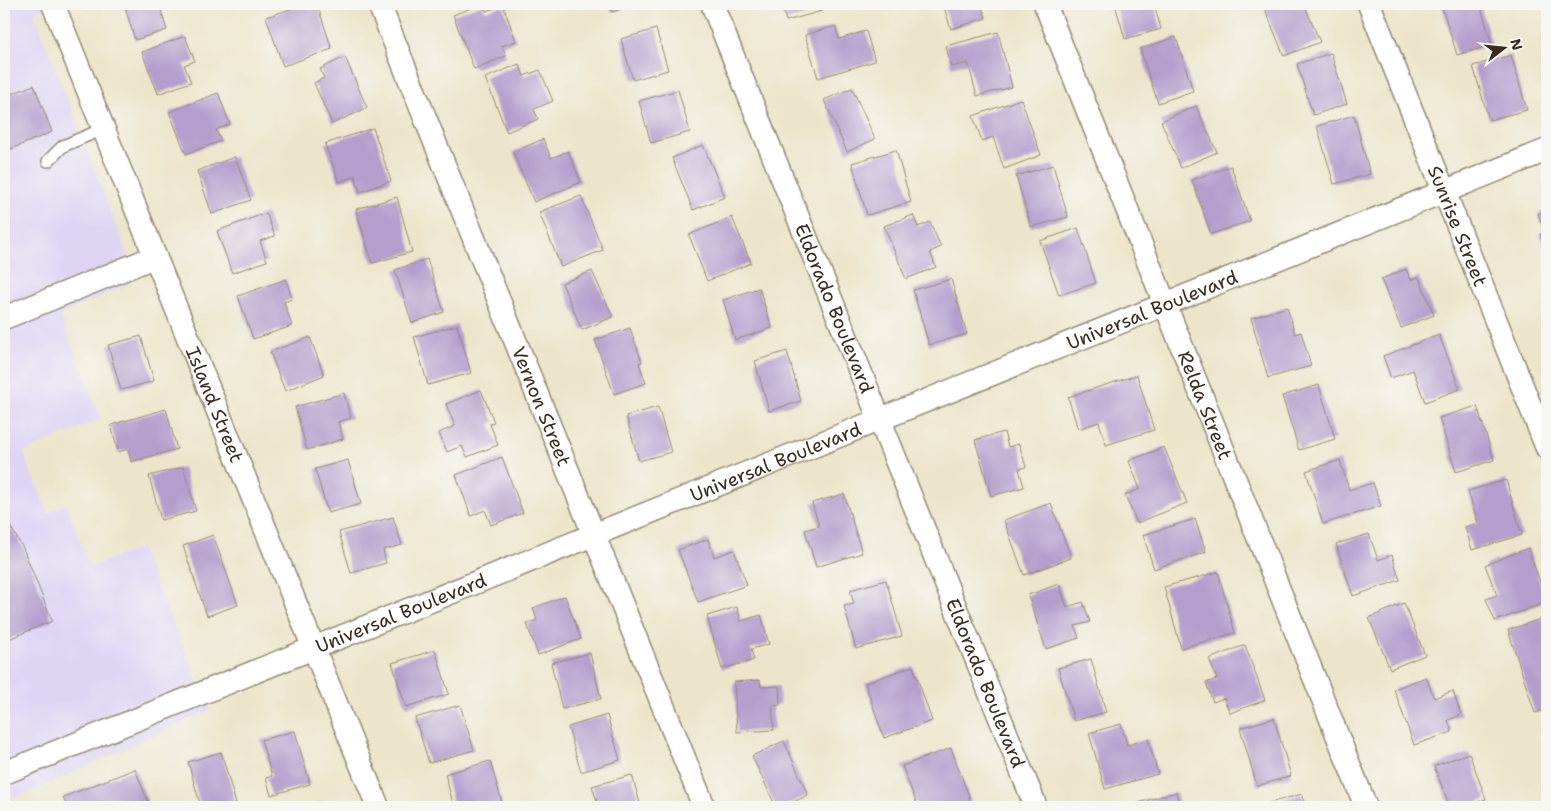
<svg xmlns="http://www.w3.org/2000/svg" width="1551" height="811" font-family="'Shantell Sans',sans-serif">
<rect width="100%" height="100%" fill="#f6f6f2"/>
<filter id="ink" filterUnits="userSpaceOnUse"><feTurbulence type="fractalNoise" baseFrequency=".02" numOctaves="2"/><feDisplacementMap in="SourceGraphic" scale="10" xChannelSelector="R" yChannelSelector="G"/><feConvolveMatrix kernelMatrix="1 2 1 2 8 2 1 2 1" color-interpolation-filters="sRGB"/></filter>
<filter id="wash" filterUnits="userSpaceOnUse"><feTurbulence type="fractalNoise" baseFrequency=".0096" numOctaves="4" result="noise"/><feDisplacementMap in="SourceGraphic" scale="20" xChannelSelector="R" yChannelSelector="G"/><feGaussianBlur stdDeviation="1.12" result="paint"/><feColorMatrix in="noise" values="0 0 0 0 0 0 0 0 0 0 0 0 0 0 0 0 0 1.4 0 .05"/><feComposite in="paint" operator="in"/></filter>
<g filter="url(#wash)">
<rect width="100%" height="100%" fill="#ede5cb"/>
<path fill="#ded5f5" d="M4,4H55L34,13L137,280L60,315L101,419L23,452L48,513L66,505L90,567L140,548L210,710L15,799L4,780Z"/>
<g id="blocks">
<path fill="#b49ecd" d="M124,4H159L167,30L135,40Z
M306,4H317L332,49L283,66L266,17Z
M482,4L486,11L503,5L516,41L502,46L506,56L474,69L453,15Z
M609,4H638L612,12Z
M781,4H820L822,11L786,21Z
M943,4H981L986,18L951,29Z
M1115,4H1154L1161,29L1125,39Z
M1263,4H1304L1320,42L1284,56Z
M1455,4H1480L1492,45L1457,55L1442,7Z
M835,26L839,39L866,31L875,61L818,78L805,35Z
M656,29L668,70L633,80L621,39Z
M998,32L1012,87L977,96L968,63L951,67L946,46Z
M185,36L195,61L184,65L191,82L158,94L142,52Z
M1176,37L1193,91L1158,103L1140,49Z
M1331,53L1347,104L1313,115L1297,64Z
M1511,55L1527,110L1489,120L1473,66Z
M345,57L367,108L332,124L314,83L324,78L320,69Z
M519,64L524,76L540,70L553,101L534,109L538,119L507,132L485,78Z
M34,85L52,132L4,152V97Z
M852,88L875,139L847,152L824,100Z
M678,90L690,132L651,143L639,101Z
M218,93L230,124L216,130L221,141L186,154L169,112Z
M1021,99L1041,155L1004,169L993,137L982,141L973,116Z
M1196,106L1217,152L1181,168L1161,121Z
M1354,115L1370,174L1334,184L1317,126Z
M373,128L391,181L360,192L355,176L339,182L325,144Z
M543,139L551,158L568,151L581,182L534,202L513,152Z
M703,145L725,197L693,210L672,158Z
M896,150L911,202L867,215L852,163Z
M235,157L251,200L212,214L197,171Z
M1053,165L1068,217L1031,227L1016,176Z
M1231,166L1250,221L1211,234L1192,180Z
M581,196L603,250L561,267L539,212Z
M397,197L412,252L372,263L356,209Z
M1547,210V251L1540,234L1545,232L1538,214Z
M266,213L275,236L260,241L267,261L232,273L217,231Z
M913,215L918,227L930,222L941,247L930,252L936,267L906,279L884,226Z
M732,217L751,263L707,281L689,235Z
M1078,228L1096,283L1059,295L1040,241Z
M427,259L444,312L412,323L395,270Z
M1406,269L1411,280L1419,277L1434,315L1401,328L1381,279Z
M592,271L613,317L582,330L562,283Z
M286,279L292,299L284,302L292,326L253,339L238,296Z
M951,279L967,334L929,345L913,290Z
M759,288L772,328L735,340L723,300Z
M1287,307L1295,334L1301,332L1311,366L1268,378L1251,318Z
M457,325L471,373L428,385L414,337Z
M630,328L642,362L639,363L646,383L614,394L595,340Z
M1439,335L1460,389L1425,402L1413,370L1391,378L1383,356Z
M141,336L154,381L121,390L108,345Z
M310,337L324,375L285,391L270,352Z
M787,351L801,401L769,411L755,361Z
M1137,375L1154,430L1106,445L1099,422L1078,429L1068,397Z
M1319,385L1335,439L1299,450L1282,396Z
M481,390L494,422L490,424L498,445L467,457L462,446L447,452L439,433L455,426L446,404Z
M344,393L351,418L338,422L343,439L307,450L295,407Z
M1477,406L1494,460L1456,472L1439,418Z
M658,407L671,452L639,461L626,416Z
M166,409L177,449L131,462L128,449L118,452L111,425Z
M1004,432L1008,447L1019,444L1026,467L1019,469L1024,487L991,496L975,440Z
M1164,447L1187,503L1137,523L1125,495L1140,489L1129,461Z
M502,457L523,513L491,525L485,510L471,516L456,475Z
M348,460L361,504L328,513L315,469Z
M1340,460L1349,490L1373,483L1381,506L1323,524L1306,471Z
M183,467L196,511L161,520L149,476Z
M1506,480L1522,535L1472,550L1465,527L1478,523L1468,491Z
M844,494L862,553L816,567L805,530L819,526L812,503Z
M1051,503L1071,558L1024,575L1004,520Z
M4,516L23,548L52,621L4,641Z
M393,517L402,545L383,550L386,563L351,573L339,532Z
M1195,519L1206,552L1154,569L1143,535Z
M1369,534L1378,560L1392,555L1400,580L1353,596L1336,544Z
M213,535L238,605L207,616L183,546Z
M708,539L714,557L734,550L747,585L698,602L678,550Z
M1528,548L1547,602L1495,621L1486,599L1497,595L1485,565Z
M1218,572L1235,633L1181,648L1164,587Z
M886,580L902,636L856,649L844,606L854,604L850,590Z
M1059,584L1067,607L1083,602L1090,622L1075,626L1079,638L1046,649L1028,595Z
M565,596L581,639L538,655L527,624L537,620L533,608Z
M1404,603L1425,655L1390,669L1369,618Z
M737,607L741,621L761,615L769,644L751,649L754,660L722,669L707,616Z
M1547,617V709L1535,713L1508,630Z
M1245,645L1265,700L1230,713L1224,698L1213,702L1206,683L1217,679L1209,659Z
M435,650L449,694L406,707L392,663Z
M590,653L601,699L562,709L551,663Z
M1091,659L1106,712L1074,721L1058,668Z
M913,666L932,721L884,738L865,683Z
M1426,677L1434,698L1453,691L1461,715L1448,720L1452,732L1414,745L1394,689Z
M760,680L761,687L779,686L780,705L772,706L774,730L737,732L734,682Z
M460,705L474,750L429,763L415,718Z
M607,715L620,760L581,772L568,727Z
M1274,718L1291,776L1257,786L1240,728Z
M1121,724L1127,745L1148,739L1158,774L1105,789L1089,733Z
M295,731L310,784L271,795L266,778L272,776L261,740Z
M784,741L808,795L783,807H776L752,756Z
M951,748L971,802L956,807H918L902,766Z
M221,752L237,807H201L188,762Z
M1469,753L1486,799L1464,807H1450L1434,766Z
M490,761L503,806L454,807L445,774Z
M135,769L150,807H67L63,797Z
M632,775L641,807H599L592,786Z
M1176,792L1180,807H1124Z
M1302,794L1305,807H1263L1262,805Z
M321,802L323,807H308Z
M838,803L839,807H827Z"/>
</g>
</g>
<g filter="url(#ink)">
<use href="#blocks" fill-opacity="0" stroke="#948874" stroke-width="1"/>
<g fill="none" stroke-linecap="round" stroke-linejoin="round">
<g stroke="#948874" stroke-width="14">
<path id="lane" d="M48,161L63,146L103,129"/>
</g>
<g stroke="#948874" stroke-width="25">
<g id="street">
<path id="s1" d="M53,4L378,807"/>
<path id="s2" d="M379,4L704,807"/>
<path id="s3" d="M712,4L1036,807"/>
<path id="s4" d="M1045,4L1366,807"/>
<path id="s5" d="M1369,4L1547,448"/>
<path d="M4,318L154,257"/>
<path id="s6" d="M4,773L1547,150"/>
</g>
</g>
<use href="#lane" stroke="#fff" stroke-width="11"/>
<use href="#street" stroke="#fff" stroke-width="22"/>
</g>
</g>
<g text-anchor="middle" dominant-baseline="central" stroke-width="5" stroke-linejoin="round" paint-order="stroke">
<g font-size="19" fill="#3b2a1e" stroke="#f6f6f2">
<text stroke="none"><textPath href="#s5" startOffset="239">Sunrise Street</textPath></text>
<text stroke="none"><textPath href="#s3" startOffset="328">Eldorado Boulevard</textPath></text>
<text stroke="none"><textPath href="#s6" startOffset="1238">Universal Boulevard</textPath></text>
<text stroke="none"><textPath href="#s1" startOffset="432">Island Street</textPath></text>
<text stroke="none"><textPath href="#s2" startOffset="434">Vernon Street</textPath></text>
<text stroke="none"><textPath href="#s4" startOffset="432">Relda Street</textPath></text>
<text stroke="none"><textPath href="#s6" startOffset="832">Universal Boulevard</textPath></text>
<text stroke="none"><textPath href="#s6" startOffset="428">Universal Boulevard</textPath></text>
<text stroke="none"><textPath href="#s3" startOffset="732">Eldorado Boulevard</textPath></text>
</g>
</g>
<rect width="1551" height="811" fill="none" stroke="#f6f6f2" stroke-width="20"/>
<g transform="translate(1504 48) rotate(74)" stroke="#f6f6f2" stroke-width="4" paint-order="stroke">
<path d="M0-4L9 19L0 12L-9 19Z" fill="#3b2a1e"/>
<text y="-8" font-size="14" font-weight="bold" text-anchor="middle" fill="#3b2a1e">N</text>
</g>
</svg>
